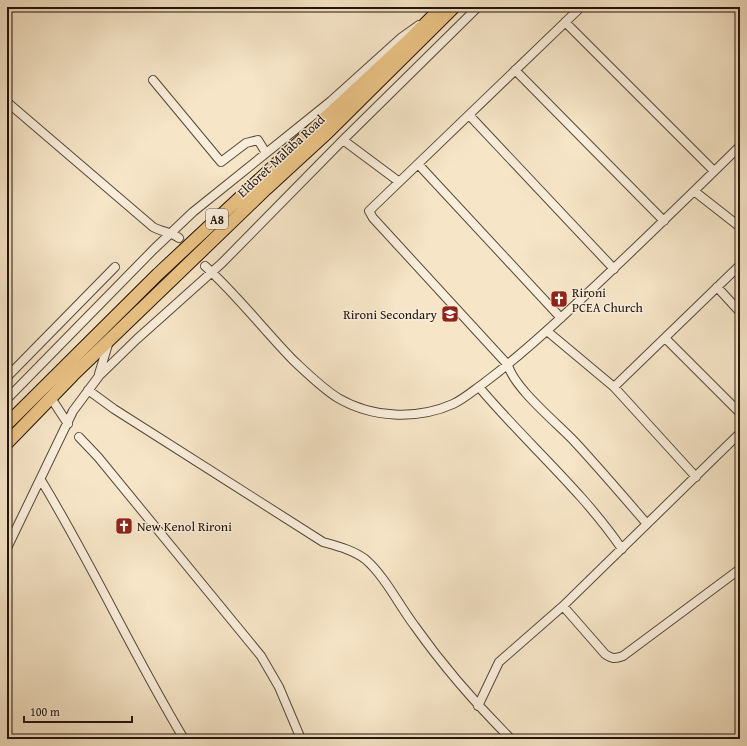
<svg xmlns="http://www.w3.org/2000/svg" width="747" height="746" font-family="'Gentium Book Plus',serif">
<rect width="100%" height="100%" fill="#f6e5c7"/>
<filter id="stains"><feTurbulence type="fractalNoise" baseFrequency=".005" numOctaves="4"/><feColorMatrix values="0 0 0 0 .2 0 0 0 0 .09 0 0 0 0 .02 0 0 0 .5 -.17"/></filter>
<radialGradient id="worn" r=".72"><stop offset=".6" stop-color="#630" stop-opacity="0"/><stop offset="1" stop-color="#630" stop-opacity=".3"/></radialGradient>
<g fill="none" stroke-linecap="round" stroke-linejoin="round">
<path stroke="#d6c6ab" stroke-width="8" stroke-dasharray="8 4" stroke-linecap="butt" d="M179,238L205,266"/>
<g stroke="#564839" stroke-width="10">
<path id="minor" d="M581,7L369,211L373,218L508,365C514,388 557,423 574,441C599,468 623,496 647,524
M565,22L714,171
M515,70L664,221
M153,80L221,162L246,143L258,140L266,153
M7,102L153,227C162,232 171,232 179,238
M469,115L614,269
M343,140L398,181
M418,164L561,318
M694,191L740,227
M205,266C237,295 263,329 293,360C307,373 322,388 338,398C372,418 417,420 453,404C464,399 474,390 484,383C512,362 538,339 564,315C624,260 682,203 740,146
M717,287L740,312
M547,331L614,387L740,265
M665,338L740,413
M99,374L109,341
M7,377L115,267
M479,387C525,442 581,489 622,549
M614,387L696,477
M88,390L114,409L323,542C337,546 353,550 365,559C384,575 399,605 414,625C443,666 476,704 511,739
M51,398L68,424
M7,399L154,249L193,212L331,101L402,37L419,25
M79,437L98,457L261,656L279,687L301,739
M41,480C92,564 133,654 184,739
M7,548L73,411L99,376L137,339L222,263L343,140L478,7
M563,606L605,654C612,659 615,659 623,656L740,569
M478,706L499,662L563,606L740,433"/>
</g>
<g stroke="#21130a" stroke-width="14">
<path id="highway" d="M7,424L158,274L408,41L442,7
M7,443L73,375L266,189L328,132L454,7"/>
</g>
<use href="#minor" stroke="#f9eedb" stroke-width="8"/>
<use href="#highway" stroke="#ebc284" stroke-width="12"/>
</g>
<defs>
<g id="church-square" transform="scale(0.9)"><rect x="-9" y="-9" width="18" height="18" rx="4" fill="#8f2418" stroke="#f9eedb"/><path d="M-1.2-6h2.4v3.5h3.3v2.4h-3.3V6h-2.4V-.1h-3.3v-2.4h3.3Z" fill="#fff"/></g>
<g id="school-square" transform="scale(0.9)"><rect x="-9" y="-9" width="18" height="18" rx="4" fill="#8f2418" stroke="#f9eedb"/><path d="M0-5L7-2L0 1L-7-2ZM-4 1L0 2.5L4 1V4Q0 6-4 4Z" fill="#fff"/></g>
</defs>
<g fill-rule="evenodd">
<use href="#church-square" x="559" y="299"/>
<use href="#school-square" x="450" y="314"/>
<use href="#church-square" x="124" y="526"/>
</g>
<g text-anchor="middle" dominant-baseline="central" stroke-width="3" stroke-linejoin="round" paint-order="stroke">
<rect fill="#f9eedb" stroke="#625549" stroke-width="1" x="206" y="209" width="22" height="20" rx="3"/>
<g font-size="12" font-weight="bold" fill="#21130a">
<text x="217" y="219">A8</text>
</g>
<g font-size="13" fill="#21130a" stroke="#f9eedb">
<text transform="translate(281 156) rotate(-43)">Eldoret-Malaba Road</text>
</g>
<g font-size="13" fill="#21130a" stroke="#f9eedb" text-anchor="start">
<text x="572" y="292">Rironi<tspan x="572" dy="15">PCEA Church</tspan></text>
<text x="437" y="314" text-anchor="end">Rironi Secondary</text>
<text x="137" y="526">New Kenol Rironi</text>
</g>
</g>
<rect width="747" height="746" fill="none" stroke="#f6e5c7" stroke-width="24"/>
<rect x="8" y="8" width="731" height="730" fill="none" stroke="#21130a" stroke-width="2"/>
<rect x="12" y="12" width="723" height="722" fill="none" stroke="#21130a"/>
<path d="M24 716v6h108v-6" fill="none" stroke="#21130a" stroke-width="2"/>
<text x="30" y="716" font-size="12" fill="#21130a" stroke="#f9eedb" stroke-width="3" paint-order="stroke">100 m</text>
<rect width="100%" height="100%" filter="url(#stains)"/>
<rect width="100%" height="100%" fill="url(#worn)"/>
</svg>
